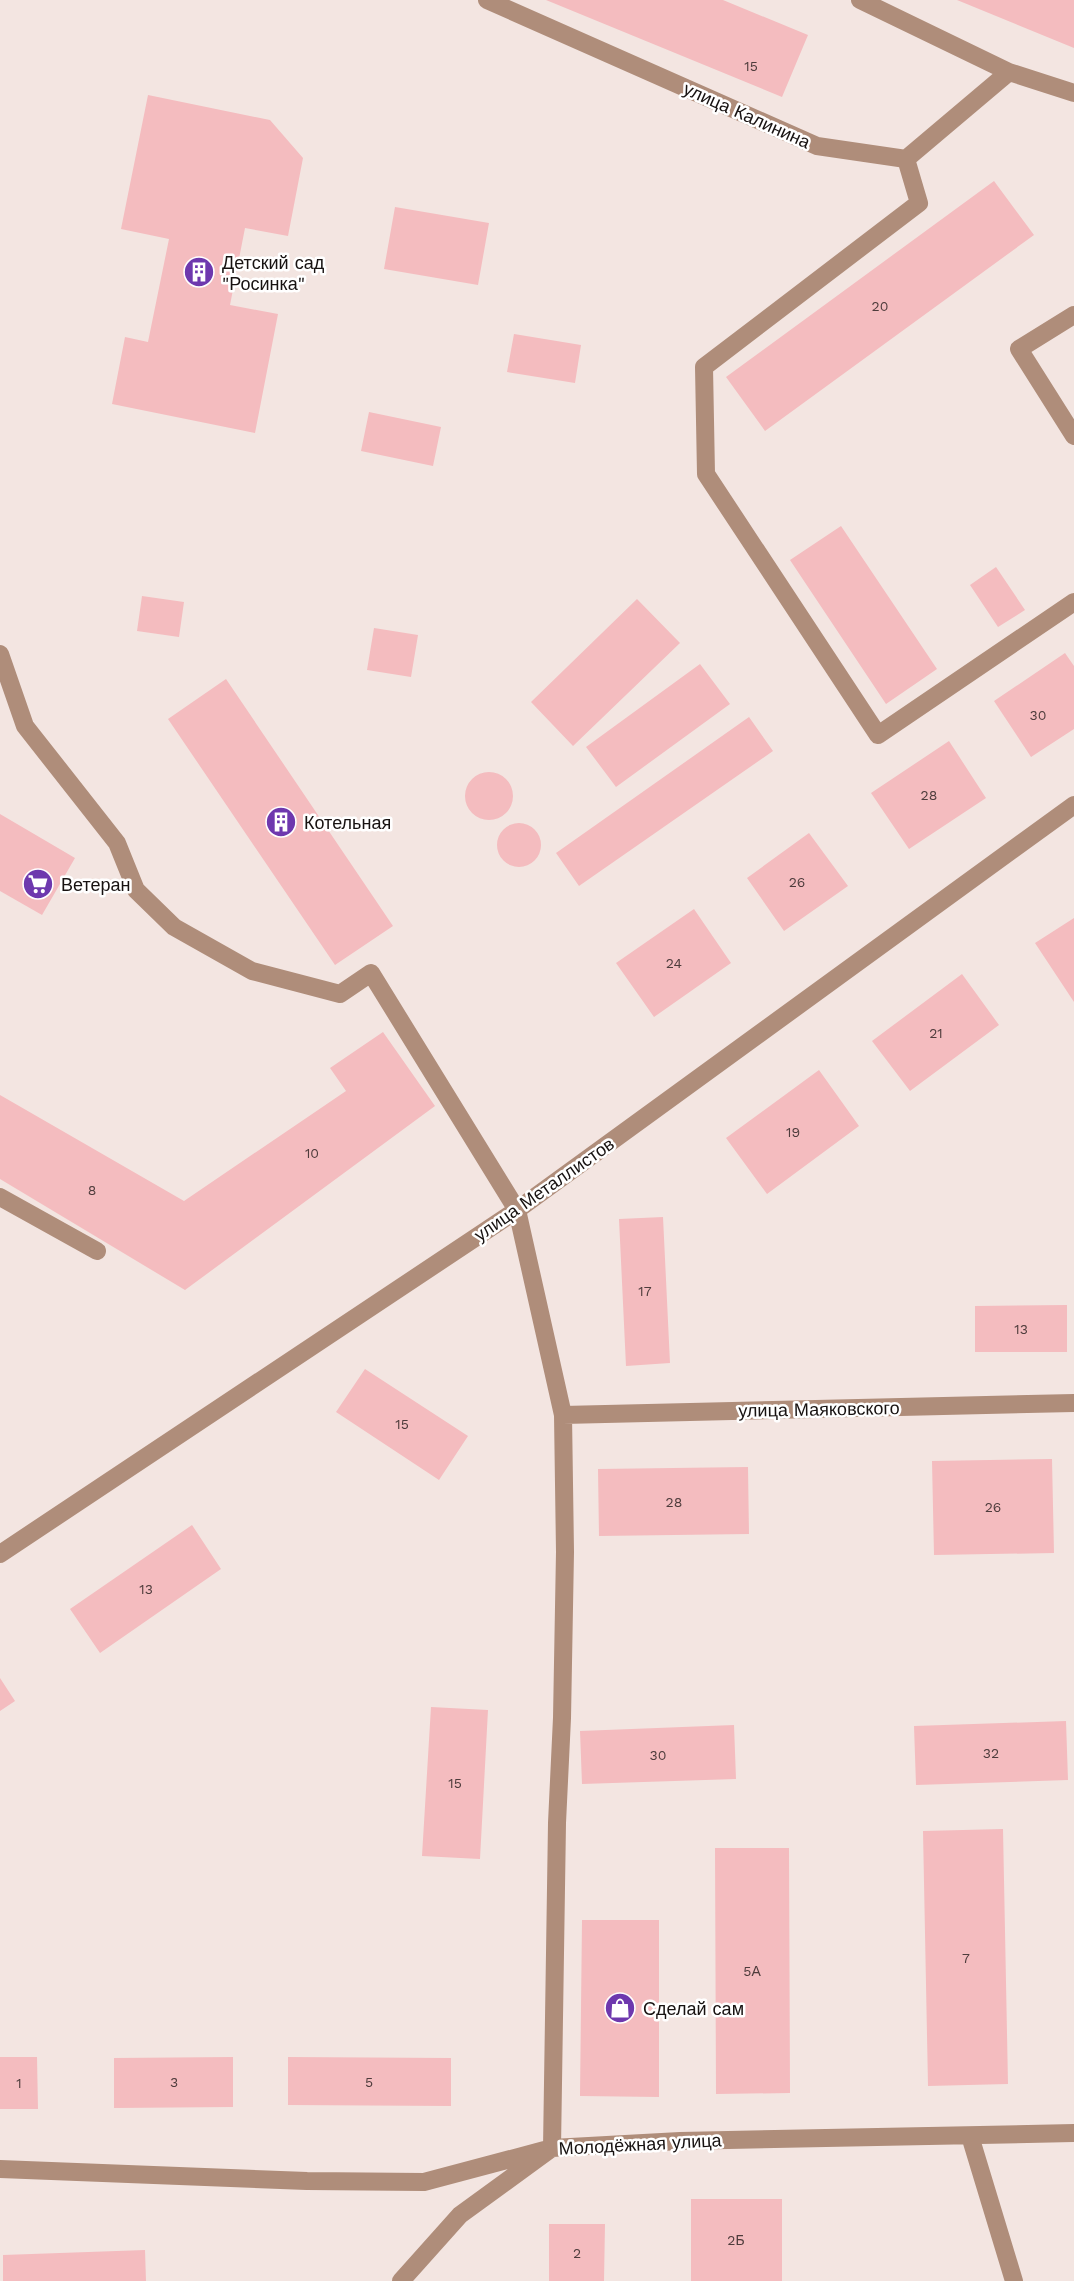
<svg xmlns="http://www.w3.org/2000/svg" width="1074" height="2281" font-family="'Work Sans',sans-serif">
<rect width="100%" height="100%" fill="#f3e5e1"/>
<path fill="#f4bcbf" d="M546,0H723L808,35L782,97Z
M957,0H1074V48Z
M148,95L270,120L303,158L288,236L245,228L230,305L278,314L255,433L112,404L125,337L148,342L169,239L121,229Z
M994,181L1034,235L765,431L726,377Z
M395,207L489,223L478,285L384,269Z
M514,334L581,345L575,383L507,372Z
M369,412L441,427L433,466L361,451Z
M841,526L937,669L886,704L790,560Z
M996,567L1025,610L998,627L970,585Z
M142,596L184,602L179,637L137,631Z
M637,599L680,643L573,746L531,702Z
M374,628L418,635L411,677L367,670Z
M1065,653L1074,666V729L1031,757L994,701Z
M700,664L730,704L616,787L586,747Z
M226,679L393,926L335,965L168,719Z
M749,717L773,751L579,886L556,853Z
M949,741L986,798L909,849L871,793Z
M465 796a24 24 0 1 1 48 0a24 24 0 1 1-48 0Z
M0,814L75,858L42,915L0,891Z
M497 845a22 22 0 1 1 44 0a22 22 0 1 1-44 0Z
M809,833L848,886L784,931L747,878Z
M694,909L731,963L654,1017L616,963Z
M1074,918V1002L1035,943Z
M962,974L999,1025L910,1091L872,1041Z
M383,1032L435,1106L185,1290L0,1179V1095L184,1201L346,1091L330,1068Z
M819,1070L859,1126L767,1194L726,1138Z
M663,1217L670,1363L626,1366L619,1219Z
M1067,1305V1352H975V1306Z
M365,1369L468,1436L439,1480L336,1412Z
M1052,1459L1054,1553L934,1555L932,1461Z
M748,1467L749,1534L599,1536L598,1469Z
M192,1525L221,1569L100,1653L70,1609Z
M0,1678L15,1701L0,1711Z
M431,1707L488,1710L480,1859L422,1856Z
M1066,1721L1068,1780L916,1785L914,1726Z
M734,1725L736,1779L582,1784L580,1731Z
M1003,1829L1008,2084L928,2086L923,1831Z
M715,1848H789L790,2093L716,2094Z
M582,1920H659V2097L580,2096Z
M0,2057H37L38,2109H0Z
M233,2057V2107L114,2108V2058Z
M288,2057L451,2058V2106L288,2105Z
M691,2199H782V2281H691Z
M549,2224H605L604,2281H549Z
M145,2250L146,2281H3V2255Z"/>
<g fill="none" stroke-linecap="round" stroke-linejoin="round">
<path stroke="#af8d7a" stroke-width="18" d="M487,0L817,146L906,159L1009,72L1074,93
M860,0L1009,72
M906,159L919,203L704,367L706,474L878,735L1074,602
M1074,315L1019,349L1074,436
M0,654L25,726L117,843L136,890L174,927L252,971L340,994L371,973L517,1210L563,1415L565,1552L562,1718L557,1823L552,2148L460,2215L401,2281
M0,1197L97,1251
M563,1415L1074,1403
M0,1554L517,1210L1074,805
M970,2136L1014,2281
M0,2169L307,2181L424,2182L552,2148L680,2141L1074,2133"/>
</g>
<defs>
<g id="building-disc" transform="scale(1.575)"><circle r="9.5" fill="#6e38ae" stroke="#fff"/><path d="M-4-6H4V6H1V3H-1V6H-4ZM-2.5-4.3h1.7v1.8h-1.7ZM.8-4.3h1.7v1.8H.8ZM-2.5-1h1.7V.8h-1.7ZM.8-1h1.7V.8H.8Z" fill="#fff"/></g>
<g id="supermarket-disc" transform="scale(1.575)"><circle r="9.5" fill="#6e38ae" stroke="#fff"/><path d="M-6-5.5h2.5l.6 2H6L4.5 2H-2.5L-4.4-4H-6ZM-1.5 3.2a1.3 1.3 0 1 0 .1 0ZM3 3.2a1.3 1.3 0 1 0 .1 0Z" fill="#fff"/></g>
<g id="shop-disc" transform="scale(1.575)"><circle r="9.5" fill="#6e38ae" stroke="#fff"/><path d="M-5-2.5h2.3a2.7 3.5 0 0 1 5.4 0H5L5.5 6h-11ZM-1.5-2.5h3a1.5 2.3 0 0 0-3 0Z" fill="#fff"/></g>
</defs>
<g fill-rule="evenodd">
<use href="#building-disc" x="199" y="272"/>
<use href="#building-disc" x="281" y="822"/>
<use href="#supermarket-disc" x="38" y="884"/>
<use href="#shop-disc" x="620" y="2008"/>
</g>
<g text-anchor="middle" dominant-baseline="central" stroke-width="5" stroke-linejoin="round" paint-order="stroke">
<g font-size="14" fill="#4e3c3c">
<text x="751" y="66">15</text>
<text x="880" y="306">20</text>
<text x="1038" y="715">30</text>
<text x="929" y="795">28</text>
<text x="797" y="882">26</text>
<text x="674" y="963">24</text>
<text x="936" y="1033">21</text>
<text x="793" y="1132">19</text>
<text x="312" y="1153">10</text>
<text x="92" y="1190">8</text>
<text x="645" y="1291">17</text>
<text x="1021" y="1329">13</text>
<text x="402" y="1424">15</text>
<text x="674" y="1502">28</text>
<text x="993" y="1507">26</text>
<text x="146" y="1589">13</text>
<text x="991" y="1753">32</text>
<text x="658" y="1755">30</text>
<text x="455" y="1783">15</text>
<text x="966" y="1958">7</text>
<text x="752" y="1971">5А</text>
<text x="174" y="2082">3</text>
<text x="369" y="2082">5</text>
<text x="19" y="2083">1</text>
<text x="736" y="2240">2Б</text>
<text x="577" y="2253">2</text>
</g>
<g font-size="18" fill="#171211" stroke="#fff">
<text transform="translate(747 115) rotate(24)">улица Калинина</text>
<text transform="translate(544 1189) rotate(-35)">улица Металлистов</text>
<text transform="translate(819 1409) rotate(-1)">улица Маяковского</text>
<text transform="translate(640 2144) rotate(-3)">Молодёжная улица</text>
</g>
<g font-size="18" fill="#171211" stroke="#fff" text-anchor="start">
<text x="222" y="262">Детский сад<tspan x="222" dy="21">"Росинка"</tspan></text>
<text x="304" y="822">Котельная</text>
<text x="61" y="884">Ветеран</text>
<text x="643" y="2008">Сделай сам</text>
</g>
</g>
</svg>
